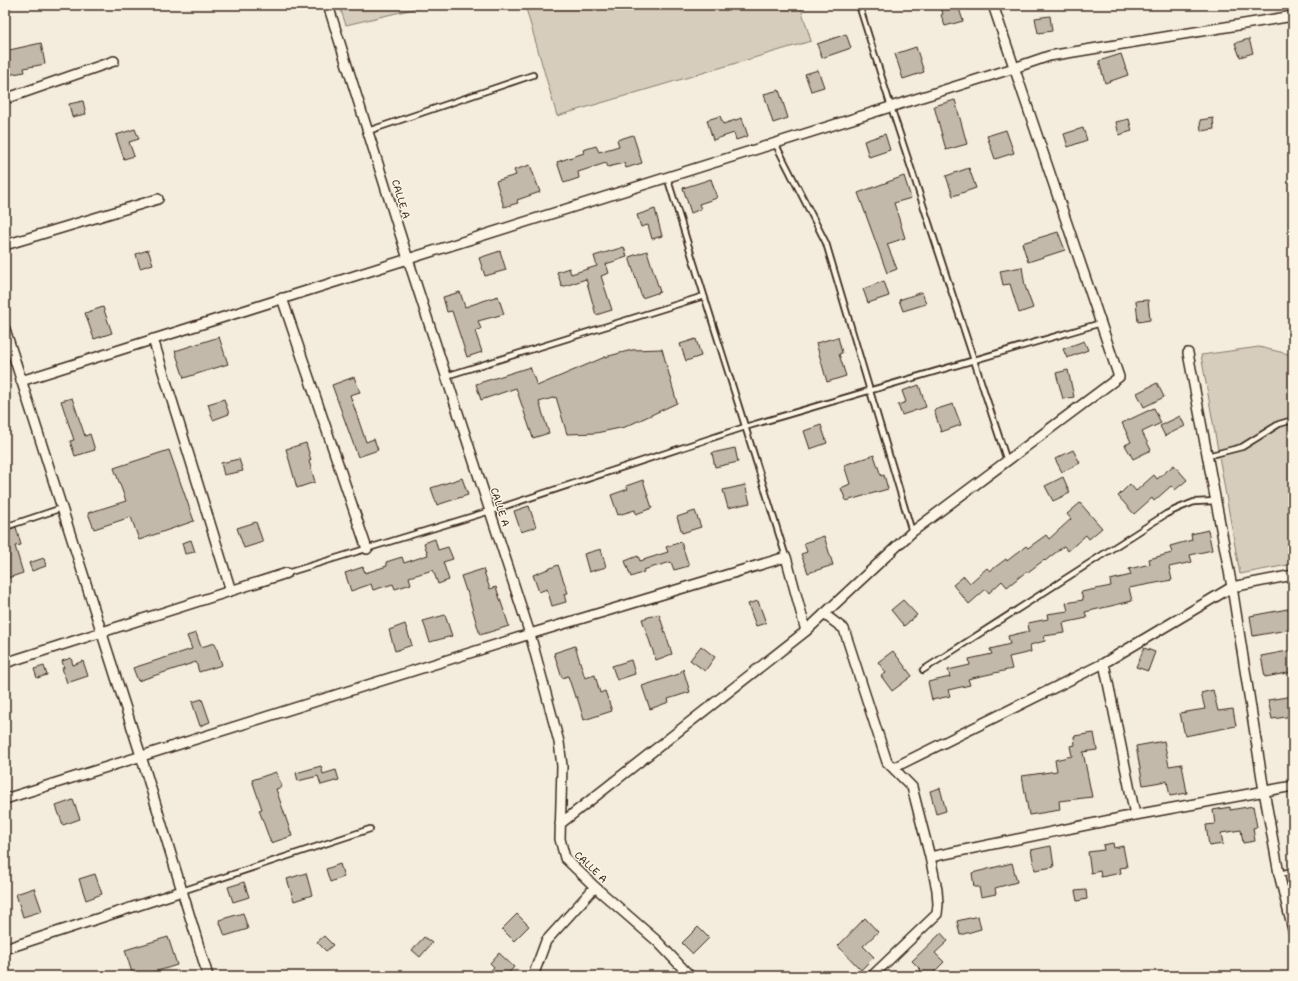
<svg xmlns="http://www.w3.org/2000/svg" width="1298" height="981" font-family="'Shantell Sans',sans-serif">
<rect width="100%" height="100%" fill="#f4eddd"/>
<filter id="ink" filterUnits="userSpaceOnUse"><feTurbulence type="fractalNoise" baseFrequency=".025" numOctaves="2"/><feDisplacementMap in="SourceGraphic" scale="8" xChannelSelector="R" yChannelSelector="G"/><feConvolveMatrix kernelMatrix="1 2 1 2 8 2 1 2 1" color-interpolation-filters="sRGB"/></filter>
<g filter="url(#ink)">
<path fill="#d6cdbd" stroke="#887c6e" d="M339,5H430L346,25Z
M525,5H800L811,41L557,116Z
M1259,347L1293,355V564L1240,574L1201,355Z"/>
<path fill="#c3b9aa" stroke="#3b2a1e" d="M940,5H958L963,21L945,26L941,15L943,14Z
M1050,16L1052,31L1038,33L1035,18Z
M846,34L851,48L822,58L817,44Z
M1249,39L1253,53L1240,57L1235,43Z
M41,43L45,64L24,68L25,72L7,75L5,64V51Z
M916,47L924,72L903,79L895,54Z
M1121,54L1128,75L1105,83L1099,61Z
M818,70L824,87L811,91L805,74Z
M779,90L788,118L773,123L764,94Z
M955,100L967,144L946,150L934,106Z
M83,101L86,114L72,117L69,104Z
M720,116L723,124L742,118L748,136L736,140L734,133L713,140L707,120Z
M1213,118L1214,129L1201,131L1200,120Z
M1129,119L1132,131L1119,135L1116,122Z
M1083,128L1087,140L1068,147L1064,134Z
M135,129L139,139L129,142L134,156L124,159L116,135Z
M1006,130L1014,153L995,159L987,136Z
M885,134L890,150L869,157L864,141Z
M633,135L642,163L626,168L624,163L608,167L606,163L578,172L579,178L564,183L557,162L584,153L583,150L596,146L599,152L619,146L617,140Z
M530,165L540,192L517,200L518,203L504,207L496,181L516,175L514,170Z
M969,168L976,188L953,196L946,176Z
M904,176L911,198L894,203L905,238L887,244L897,269L887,273L858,193Z
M711,179L717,198L699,204L701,209L691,213L683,188Z
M655,209L662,236L652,239L648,225L641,227L637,215Z
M1058,232L1065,250L1028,262L1022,243Z
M624,247L627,257L606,264L609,273L601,276L612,310L596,315L586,279L562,287L557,272L569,268L571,274L597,266L594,256Z
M148,250L153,264L140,268L136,254Z
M500,251L506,270L485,276L479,258Z
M647,251L660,292L642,298L629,257Z
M1022,267L1025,286L1033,308L1019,313L1010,284L1003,285L1000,271Z
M884,281L889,296L868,303L863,289Z
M460,292L465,307L498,296L504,314L478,321L481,329L475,331L482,352L467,357L452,311L447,312L443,297Z
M922,292L926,304L903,311L899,300Z
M1148,300L1150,320L1138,322L1136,301Z
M103,307L112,333L94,339L85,313Z
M219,337L228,364L184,378L175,351Z
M838,337L842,353L839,354L846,376L827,382L816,343Z
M696,339L701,356L686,361L680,344Z
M1084,341L1088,350L1067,358L1063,349Z
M662,349L677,403L625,427L596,433L567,434L556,397L539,402L549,433L533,438L516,388L481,400L476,384L530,367L537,386L605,357L632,350Z
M1068,370L1074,397L1063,399L1056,373Z
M354,377L360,392L350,395L366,442L374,439L378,450L358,457L332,385Z
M1157,383L1164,397L1144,407L1137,393Z
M919,385L926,407L902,415L898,405L906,402L902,391Z
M72,398L85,436L90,434L95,450L75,456L70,441L74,440L61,401Z
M224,399L229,414L213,420L208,404Z
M953,404L961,425L941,432L934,410Z
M1154,408L1161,423L1142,432L1151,450L1133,459L1125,445L1131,442L1122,423Z
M1180,416L1185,426L1165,436L1160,426Z
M821,425L827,443L810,449L804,431Z
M306,443L311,460L309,461L315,482L297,488L286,449Z
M735,448L738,462L715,467L712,453Z
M169,450L194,521L139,540L131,517L94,529L88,513L126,501L114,468Z
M1073,450L1080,463L1062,472L1055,459Z
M874,455L881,476L884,475L888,489L846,501L841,488L850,484L844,465Z
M239,459L243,471L224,475L221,463Z
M1174,465L1187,480L1175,490L1171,486L1154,501L1152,498L1134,514L1118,496L1130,484L1136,491L1154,475L1157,479Z
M1063,477L1070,493L1053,501L1045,486Z
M462,478L468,495L437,505L431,488Z
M643,480L652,508L636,514L635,510L618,515L611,495L628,489L626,486Z
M745,485L750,503L728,508L723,490Z
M1080,503L1102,528L1089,539L1086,535L1068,551L1064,546L1045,561L1044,560L1028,572L1027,571L1007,587L1002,581L989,593L986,589L969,604L953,585L964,576L970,583L987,568L990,571L1006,559L1007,561L1026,546L1028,548L1046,535L1049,539L1071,519L1067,514Z
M529,506L536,527L521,532L514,511Z
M695,511L701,527L682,533L677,517Z
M256,522L263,542L244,548L237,528Z
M16,527L21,545L15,546L23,573L8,578L5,567V531Z
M1208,530L1212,550L1190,555L1192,562L1169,567L1172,580L1129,588L1132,601L1085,612L1087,618L1063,623L1065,633L1044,636L1045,641L1030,645L1031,652L1009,657L1012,669L968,679L970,685L948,690L950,696L932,700L928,682L950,677L948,670L970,665L969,659L992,654L990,649L1010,644L1008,636L1029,631L1028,623L1048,619L1047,614L1068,611L1066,603L1083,600L1081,592L1111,586L1110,580L1131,575L1129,569L1150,564L1149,559L1172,553L1170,546L1192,540L1191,534Z
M824,536L833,565L808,573L801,554L807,552L804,543Z
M435,539L438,550L448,547L453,559L443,562L449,580L438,584L433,570L409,577L411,584L395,589L393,584L373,590L371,584L351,591L345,573L363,567L365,573L387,566L386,562L402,557L404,563L428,555L424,543Z
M191,540L195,552L185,554L182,543Z
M681,542L689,566L674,570L671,562L643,570L644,572L631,577L625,561L638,556L640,561L668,552L666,547Z
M601,549L606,567L589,572L584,554Z
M44,558L46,566L32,571L29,563Z
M558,565L568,593L564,594L566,602L552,606L547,589L539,592L533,575Z
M483,569L490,589L496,587L509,626L480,635L467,591H466L461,576Z
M903,600L917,615L904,626L891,610Z
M758,601L766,623L756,626L748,604Z
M1293,608V629L1253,636L1250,616Z
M659,614L672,654L656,660L642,619Z
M445,615L452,636L430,642L423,621Z
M405,624L412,645L395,651L389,630Z
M196,633L201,647L215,643L222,665L199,672L196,662L138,681L133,668L192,649L187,636Z
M575,646L585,678L595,675L600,693L605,691L612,711L584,720L577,697H575L568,676L562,678L554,653Z
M701,646L715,657L705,671L690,660Z
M1144,648L1155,652L1148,671L1136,667Z
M1293,650V672L1265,677L1261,656Z
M893,651L912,676L892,691L881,676L886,673L878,662Z
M71,658L73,665L83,661L88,676L67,683L62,668H64L62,661Z
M631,660L635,674L617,680L612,666Z
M44,666L47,675L37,678L34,669Z
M683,669L690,692L668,699L669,702L650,709L642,686L679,674Z
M1213,690L1218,711L1233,709L1236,726L1185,736L1180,713L1205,709L1201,693Z
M1293,696V716L1272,719L1268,700Z
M202,699L210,722L200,726L192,702Z
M1094,733L1097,750L1083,752L1092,797L1059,801L1060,810L1029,815L1022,776L1057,771L1055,760L1072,756L1070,746L1075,745L1074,736Z
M1164,741L1169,766L1182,764L1187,793L1170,796L1167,781L1143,785L1136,746Z
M321,766L323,774L336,770L339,780L321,785L318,776L298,781L296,773Z
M276,772L282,787L276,789L292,836L271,843L259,810L262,809L252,780Z
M940,788L946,811L936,814L930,791Z
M73,800L80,819L63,825L56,806Z
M1253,806L1257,827L1253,828L1255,841L1243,843L1241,830L1221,833L1223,844L1209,846L1206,825L1215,824L1213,810L1230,807V810Z
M1113,843L1114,848L1123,846L1127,867L1120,868L1121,873L1101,877L1100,871L1091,873L1088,852L1104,850L1103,845Z
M1051,846L1054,867L1035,870L1031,850Z
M1012,863L1017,882L995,888L996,894L981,897L979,887H974L972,873Z
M340,864L344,877L330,882L326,869Z
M306,873L312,895L294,901L287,879Z
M95,874L102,894L86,900L79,879Z
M244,882L249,897L233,902L228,887Z
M34,888L42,911L23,917L16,894Z
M1086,890L1087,899L1077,901L1075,891Z
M243,913L248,929L225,936L219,920Z
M517,914L529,926L514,941L502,929Z
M978,916L981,929L960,935L957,921Z
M865,918L878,932L863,946L874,957L861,970L838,946Z
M698,927L709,938L693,954L682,943Z
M941,933L948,941L935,953L944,962L930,976H914L921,970L912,961Z
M324,936L333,945L326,951L317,942Z
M168,937L177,965L142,976H133L125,950Z
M424,937L432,943L420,957L412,950Z
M499,953L514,967L506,976H486L494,967L490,963Z"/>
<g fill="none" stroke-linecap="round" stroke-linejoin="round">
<g stroke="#3b2a1e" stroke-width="8">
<path id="service" d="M859,5L891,107L1007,461
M368,131L533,75
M775,143L826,243L912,532
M667,177L786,557
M446,376L704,296
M1207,456L1242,447L1279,424L1293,420
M5,527L62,508
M287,573L490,511L745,427L1101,323
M923,670L1166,514L1179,508L1194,502L1216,501
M1279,874L1293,871
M182,891L370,829"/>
</g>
<g stroke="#3b2a1e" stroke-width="12">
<path id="minor" d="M328,5L408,259L530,634L559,742L562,766L560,839L565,858L595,887L657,941L690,976
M5,99L114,61
M5,245L158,199
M282,298L367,549
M5,329L141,756L208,976
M153,339L231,591
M1188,353L1232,587L1264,791L1279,874L1293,930
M21,381L1014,68L1049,56L1293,16
M824,614L844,629L887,762L912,787L930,857L937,890L938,904L937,914L872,976
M5,663L287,573
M1104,663L1135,815
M893,768L1104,663L1232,587L1293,575
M5,799L530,634L786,557L806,631
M560,824L806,631L912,532L1119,377L993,5
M930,857L1135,815L1293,786
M5,949L182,891
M533,976L546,941L595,887"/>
</g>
<use href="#service" stroke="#fcf5e5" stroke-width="4.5"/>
<use href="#minor" stroke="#fcf5e5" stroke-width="9"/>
</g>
</g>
<g text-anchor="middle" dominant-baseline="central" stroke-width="3" stroke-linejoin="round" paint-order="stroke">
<g font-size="10" fill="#3b2a1e" stroke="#fcf5e5">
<text transform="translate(401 199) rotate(73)">CALLE A</text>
<text transform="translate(500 507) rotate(72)">CALLE A</text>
<text transform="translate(591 867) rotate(43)">CALLE A</text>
</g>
</g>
<rect width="1298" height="981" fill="none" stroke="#fcf5e5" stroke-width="20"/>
<rect x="10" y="10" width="1278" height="961" fill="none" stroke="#3b2a1e" stroke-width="1.5" filter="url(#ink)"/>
</svg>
